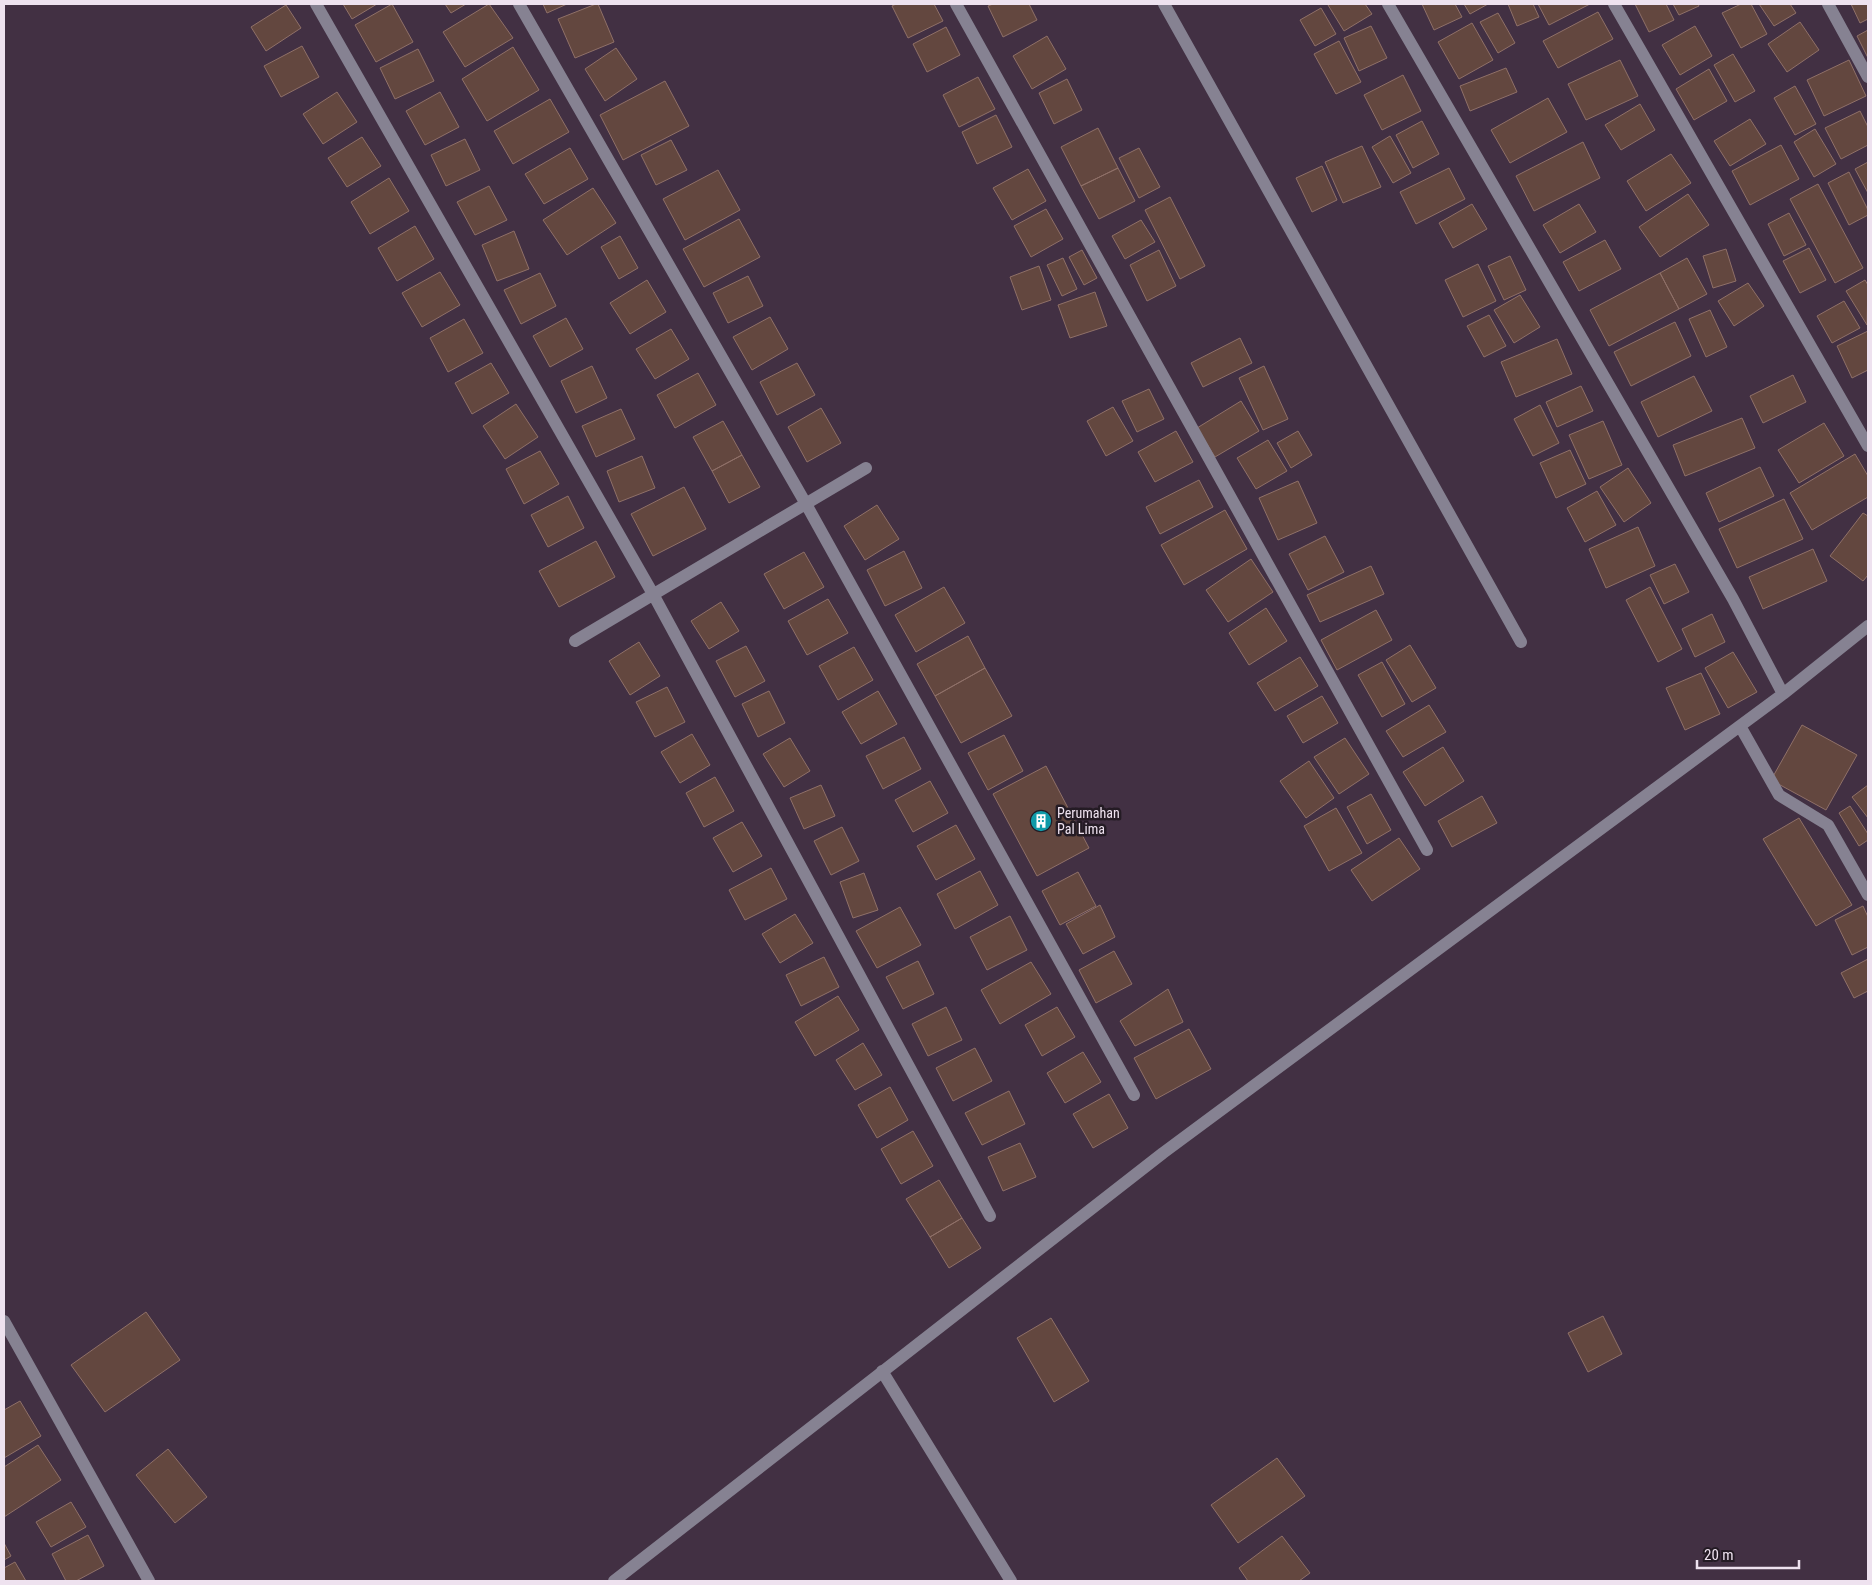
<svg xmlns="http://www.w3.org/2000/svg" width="1872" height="1585" font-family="'Roboto Condensed',sans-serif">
<rect width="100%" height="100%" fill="#423043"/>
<path fill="#63473f" stroke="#8f7068" d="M343,4H377L352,19Z
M392,4L413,42L376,62L355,25Z
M445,4H466L451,13Z
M489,4L513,38L465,67L443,32Z
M543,4H567L547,13Z
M596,4H598L614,42L575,58L558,19Z
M896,4H934L943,21L908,38L892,6Z
M993,4H1029L1037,20L1003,37L988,6Z
M1331,4H1365L1372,14L1344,31L1328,5Z
M1422,4H1455L1462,17L1434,30Z
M1464,4H1488L1470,14Z
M1508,4H1533L1539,17L1517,26Z
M1538,4H1590L1549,25Z
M1635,4H1666L1674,20L1649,32Z
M1673,4H1698L1699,6L1679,15Z
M1741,4H1751L1767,34L1741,48L1722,13Z
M1759,4H1790L1796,13L1774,26Z
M1851,4H1868V19L1860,23Z
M286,5L301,28L266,51L251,27Z
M1321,8L1336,34L1315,46L1300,20Z
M1598,12L1613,39L1558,68L1543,41Z
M1498,13L1515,43L1498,53L1480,22Z
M1800,22L1819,50L1787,72L1768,44Z
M1472,23L1493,60L1459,79L1438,42Z
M1371,26L1387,58L1359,71L1344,38Z
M1695,26L1712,56L1680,75L1662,45Z
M946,27L960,55L927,72L913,44Z
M1868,30V58L1857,36Z
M1047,36L1066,69L1032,89L1013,56Z
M1339,41L1361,82L1336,94L1314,54Z
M302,46L319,77L281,97L264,66Z
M513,47L539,90L487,121L462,79Z
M616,48L637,79L605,101L585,69Z
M418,49L434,81L395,99L380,68Z
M1733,54L1755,91L1735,102L1714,65Z
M1620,60L1638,96L1586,120L1568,84Z
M1849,60L1866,96L1824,116L1807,80Z
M1506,68L1517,92L1470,111L1460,86Z
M1709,69L1727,101L1694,120L1676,89Z
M1403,75L1421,111L1382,130L1364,95Z
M978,77L995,109L959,127L943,95Z
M1067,79L1082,110L1054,124L1039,93Z
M665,81L689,126L623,160L600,115Z
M1795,86L1816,124L1795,135L1774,98Z
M337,92L357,122L323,144L303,114Z
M440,92L459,127L425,145L406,111Z
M1548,98L1567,132L1510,163L1491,130Z
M550,99L569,132L513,164L494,131Z
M1640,104L1655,130L1621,150L1605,125Z
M1860,111L1868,127V145L1841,159L1825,128Z
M996,115L1012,147L977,164L962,132Z
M1750,119L1766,144L1730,166L1714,141Z
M1422,121L1439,154L1413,168L1396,135Z
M1098,128L1118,168L1081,186L1061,147Z
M1815,129L1836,164L1814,177L1794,142Z
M1390,136L1411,173L1393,183L1372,147Z
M362,137L381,166L347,187L328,158Z
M465,139L480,170L446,186L431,155Z
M671,140L687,170L656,185L641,155Z
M1583,142L1600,178L1534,211L1516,176Z
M1781,145L1799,179L1750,205L1732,171Z
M1362,146L1381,187L1343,203L1325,162Z
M570,148L588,179L544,204L525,174Z
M1139,148L1160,187L1139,198L1119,158Z
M1671,154L1691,183L1646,211L1627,181Z
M1868,162V193L1855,169Z
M1322,166L1337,200L1312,212L1296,178Z
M1118,168L1135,201L1099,219L1081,186Z
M1449,168L1465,199L1416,224L1400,192Z
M1028,169L1046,201L1012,220L993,188Z
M718,170L740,210L685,240L663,199Z
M1849,172L1868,210V215L1849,225L1828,183Z
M389,178L409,211L370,234L351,202Z
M1818,184L1863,268L1835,283L1790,199Z
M489,186L507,220L475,235L457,202Z
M593,188L616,223L567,255L543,220Z
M1688,194L1709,225L1660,257L1639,227Z
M1170,197L1205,266L1180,279L1145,210Z
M1472,204L1487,229L1453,248L1439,223Z
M1579,204L1596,232L1560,253L1543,225Z
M1046,209L1063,239L1031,257L1014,226Z
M1789,213L1806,245L1784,256L1768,224Z
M739,219L760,257L704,287L683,249Z
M1141,220L1155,242L1125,259L1112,236Z
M415,226L434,259L397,281L378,248Z
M514,231L529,269L497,281L482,245Z
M620,236L638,268L619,279L601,247Z
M1605,240L1621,269L1579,291L1563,262Z
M1809,248L1826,280L1800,293L1783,261Z
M1726,249L1736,281L1713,288L1703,256Z
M1082,250L1097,278L1084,285L1069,257Z
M1159,250L1176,286L1147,301L1130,265Z
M1510,256L1526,290L1504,300L1488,266Z
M1063,258L1077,289L1062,296L1047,265Z
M1687,258L1707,294L1679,309L1660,273Z
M1478,264L1496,301L1463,317L1445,280Z
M1039,266L1051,300L1022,310L1010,277Z
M440,272L460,305L422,327L402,293Z
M540,273L556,306L521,324L504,290Z
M1660,273L1679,309L1609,346L1590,310Z
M748,276L763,306L728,323L713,293Z
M647,280L666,312L630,334L610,303Z
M1865,280L1868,285L1867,325L1846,291Z
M1748,283L1764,306L1734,326L1718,301Z
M1095,292L1107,326L1070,338L1058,305Z
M1520,295L1540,327L1514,343L1494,310Z
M1844,301L1860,328L1832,343L1817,316Z
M1710,310L1727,347L1706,357L1689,319Z
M1489,315L1506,346L1484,357L1467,326Z
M770,317L788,349L752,370L733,337Z
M566,318L583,349L550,367L533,336Z
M464,319L483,353L448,372L430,338Z
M1675,322L1691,356L1631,386L1614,352Z
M671,329L689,359L655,379L636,349Z
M1868,331V370L1852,378L1837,346Z
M1240,338L1252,363L1203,387L1191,363Z
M1557,339L1572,374L1516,397L1501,362Z
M491,363L509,393L472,414L455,383Z
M797,363L815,395L777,415L760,382Z
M592,366L607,398L576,413L561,381Z
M1264,366L1288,419L1263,430L1239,378Z
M698,373L716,405L675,428L657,395Z
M1793,375L1806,402L1763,423L1750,396Z
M1694,376L1712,411L1658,437L1641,402Z
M1581,386L1593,411L1557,427L1546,402Z
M1149,389L1164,419L1137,432L1122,401Z
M1241,401L1259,431L1215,457L1197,428Z
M516,404L538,437L505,459L483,426Z
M1540,405L1559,443L1533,456L1514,419Z
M1113,407L1133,441L1106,456L1087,421Z
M821,408L841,443L807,462L788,427Z
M621,409L635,439L596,457L582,426Z
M1742,418L1755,448L1685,476L1673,445Z
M723,421L742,455L712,471L693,437Z
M1603,421L1622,465L1589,479L1569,435Z
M1824,423L1844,456L1799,483L1778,450Z
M1176,431L1193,462L1155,482L1138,452Z
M1298,431L1312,455L1291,468L1277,443Z
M1268,440L1287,471L1256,489L1237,458Z
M1570,450L1586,484L1556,498L1540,463Z
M540,451L559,484L524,504L506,469Z
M1855,454L1868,476V497L1812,530L1790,493Z
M742,455L760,487L729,503L712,471Z
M642,456L655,488L619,502L607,471Z
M1760,467L1774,496L1719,522L1706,493Z
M1628,468L1651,503L1624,522L1600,487Z
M1199,480L1213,507L1160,534L1146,507Z
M1298,481L1317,523L1278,540L1259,498Z
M684,487L706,529L653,556L631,514Z
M1597,491L1616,525L1585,542L1567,508Z
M568,496L584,528L548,547L531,515Z
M1784,499L1803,539L1737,568L1719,529Z
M877,505L899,539L865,560L844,526Z
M1225,510L1247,549L1184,585L1161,545Z
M1863,513L1868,516V575L1863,581L1830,556Z
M1638,527L1655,566L1606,588L1589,549Z
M1325,536L1344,572L1308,590L1289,554Z
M596,541L615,577L559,607L539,571Z
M1813,549L1827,581L1763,609L1749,577Z
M904,551L922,588L885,606L867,570Z
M804,552L824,587L784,609L764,574Z
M1251,559L1273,592L1228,622L1206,590Z
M1675,564L1689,592L1664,604L1650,575Z
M1371,566L1384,594L1320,622L1307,595Z
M944,587L965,623L916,652L895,615Z
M1650,587L1682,649L1658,662L1626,600Z
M828,599L848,633L807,655L788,621Z
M721,602L739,631L709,649L691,621Z
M1266,608L1287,641L1249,665L1229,633Z
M1376,610L1392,640L1337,670L1321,640Z
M1712,614L1725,642L1695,657L1682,629Z
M968,636L985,668L935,696L917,664Z
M639,642L660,676L630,695L609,661Z
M1410,645L1436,688L1412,702L1386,660Z
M746,646L765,681L735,697L716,661Z
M854,647L873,680L838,700L819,666Z
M1733,652L1757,692L1728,708L1705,668Z
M1300,657L1318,686L1275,711L1257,683Z
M1382,662L1405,704L1382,717L1358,675Z
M985,668L1012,716L961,743L935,696Z
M1701,673L1720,714L1685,730L1666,688Z
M667,687L685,722L655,737L636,702Z
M769,691L785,723L758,737L742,704Z
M878,691L897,724L861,744L842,712Z
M1322,696L1338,723L1303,743L1287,716Z
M1429,705L1446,732L1403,757L1386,731Z
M1802,725L1857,755L1826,810L1771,780Z
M692,734L710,765L680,783L661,752Z
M1004,735L1023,771L988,790L968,753Z
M904,737L921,769L883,789L866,756Z
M790,738L810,771L784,787L763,754Z
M1345,738L1369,774L1339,794L1314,757Z
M1443,747L1464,781L1425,806L1403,772Z
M1309,761L1334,798L1306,818L1280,781Z
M1046,766L1089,848L1037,876L993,794Z
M715,777L734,811L704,827L686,793Z
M930,781L948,813L913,832L895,800Z
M821,785L835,816L804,829L790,798Z
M1868,785V818L1852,797Z
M1371,794L1391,830L1367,844L1347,807Z
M1482,796L1497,823L1452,847L1438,821Z
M1850,806L1868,834V840L1859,846L1839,813Z
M1336,808L1362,853L1329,871L1304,826Z
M1799,818L1852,905L1816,926L1763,839Z
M742,822L762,856L733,872L713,838Z
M956,825L975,859L936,880L917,846Z
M842,827L859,861L831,875L814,841Z
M1399,838L1420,869L1372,901L1351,870Z
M771,868L787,899L745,920L729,890Z
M980,871L998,905L955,929L937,894Z
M1078,872L1096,906L1060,925L1042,891Z
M864,873L878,910L853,918L840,882Z
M1100,905L1115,937L1083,954L1066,924Z
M1863,906L1868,917V947L1852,955L1835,920Z
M900,907L921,945L877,968L856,931Z
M795,914L813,943L780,963L762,934Z
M1010,916L1027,950L987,970L970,937Z
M1114,951L1132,984L1096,1003L1079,970Z
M824,957L839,987L801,1006L786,975Z
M1868,959V991L1854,998L1841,973Z
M918,961L934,994L903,1009L886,977Z
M1031,962L1051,994L1000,1024L981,990Z
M1168,989L1183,1022L1135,1046L1120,1021Z
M838,996L859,1030L815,1056L795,1022Z
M946,1007L962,1040L928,1056L912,1024Z
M1057,1007L1075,1037L1042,1056L1025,1025Z
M1189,1029L1211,1069L1156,1099L1134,1058Z
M863,1043L882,1075L855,1090L836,1060Z
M975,1048L992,1081L953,1101L936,1068Z
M1083,1052L1101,1082L1065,1103L1047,1073Z
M890,1087L908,1120L877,1138L858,1105Z
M1009,1091L1025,1124L982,1145L965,1113Z
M1109,1094L1128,1128L1093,1148L1073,1114Z
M913,1131L933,1166L901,1184L881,1149Z
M1020,1143L1036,1177L1003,1191L988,1157Z
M939,1180L962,1218L930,1237L906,1199Z
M962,1218L981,1248L949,1268L930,1237Z
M146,1312L180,1360L105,1412L71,1365Z
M1603,1316L1622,1354L1588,1372L1568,1333Z
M1051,1318L1089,1381L1054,1402L1017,1338Z
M20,1401L41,1436L4,1458V1410Z
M38,1445L61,1480L4,1517V1467Z
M168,1449L207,1497L175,1523L136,1475Z
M1277,1458L1305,1496L1238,1543L1211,1505Z
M71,1502L86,1527L51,1547L36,1522Z
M88,1535L104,1566L76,1581H66L52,1554Z
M1282,1536L1310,1573L1299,1581H1248L1239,1568Z
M4,1543L11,1556L4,1560Z
M15,1562L26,1581H4V1568Z"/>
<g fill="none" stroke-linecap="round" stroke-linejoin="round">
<path stroke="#868292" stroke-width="12" d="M316,4L653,594L990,1216
M519,4L806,504L1134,1095
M956,4L1427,850
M1164,4L1521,642
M1388,4L1733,599L1783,694
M1614,4L1868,446
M1828,4L1868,77
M575,641L866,468
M1740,726L1779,795L1828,825L1868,895
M4,1321L149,1581
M882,1371L1011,1581
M614,1581L1163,1153L1783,694L1868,626"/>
</g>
<defs>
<g id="building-disc" transform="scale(1.125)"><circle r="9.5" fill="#0f9aa8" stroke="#241b24"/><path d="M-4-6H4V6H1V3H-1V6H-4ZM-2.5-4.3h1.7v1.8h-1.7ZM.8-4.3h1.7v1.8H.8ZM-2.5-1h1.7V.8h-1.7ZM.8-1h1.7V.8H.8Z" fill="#fff"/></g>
</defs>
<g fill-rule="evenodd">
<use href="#building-disc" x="1041" y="821"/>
</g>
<g text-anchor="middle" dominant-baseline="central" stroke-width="5" stroke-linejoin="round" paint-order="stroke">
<g font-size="14" fill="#eee2ef" stroke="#241b24" text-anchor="start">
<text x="1057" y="813">Perumahan<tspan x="1057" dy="16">Pal Lima</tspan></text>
</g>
</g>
<rect width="1872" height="1585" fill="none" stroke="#eee2ef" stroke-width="10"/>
<path d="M1697 1560v8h102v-8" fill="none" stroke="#eee2ef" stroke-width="2.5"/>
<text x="1704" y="1560" font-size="15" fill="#eee2ef" stroke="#241b24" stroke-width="4" paint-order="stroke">20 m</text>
</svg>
